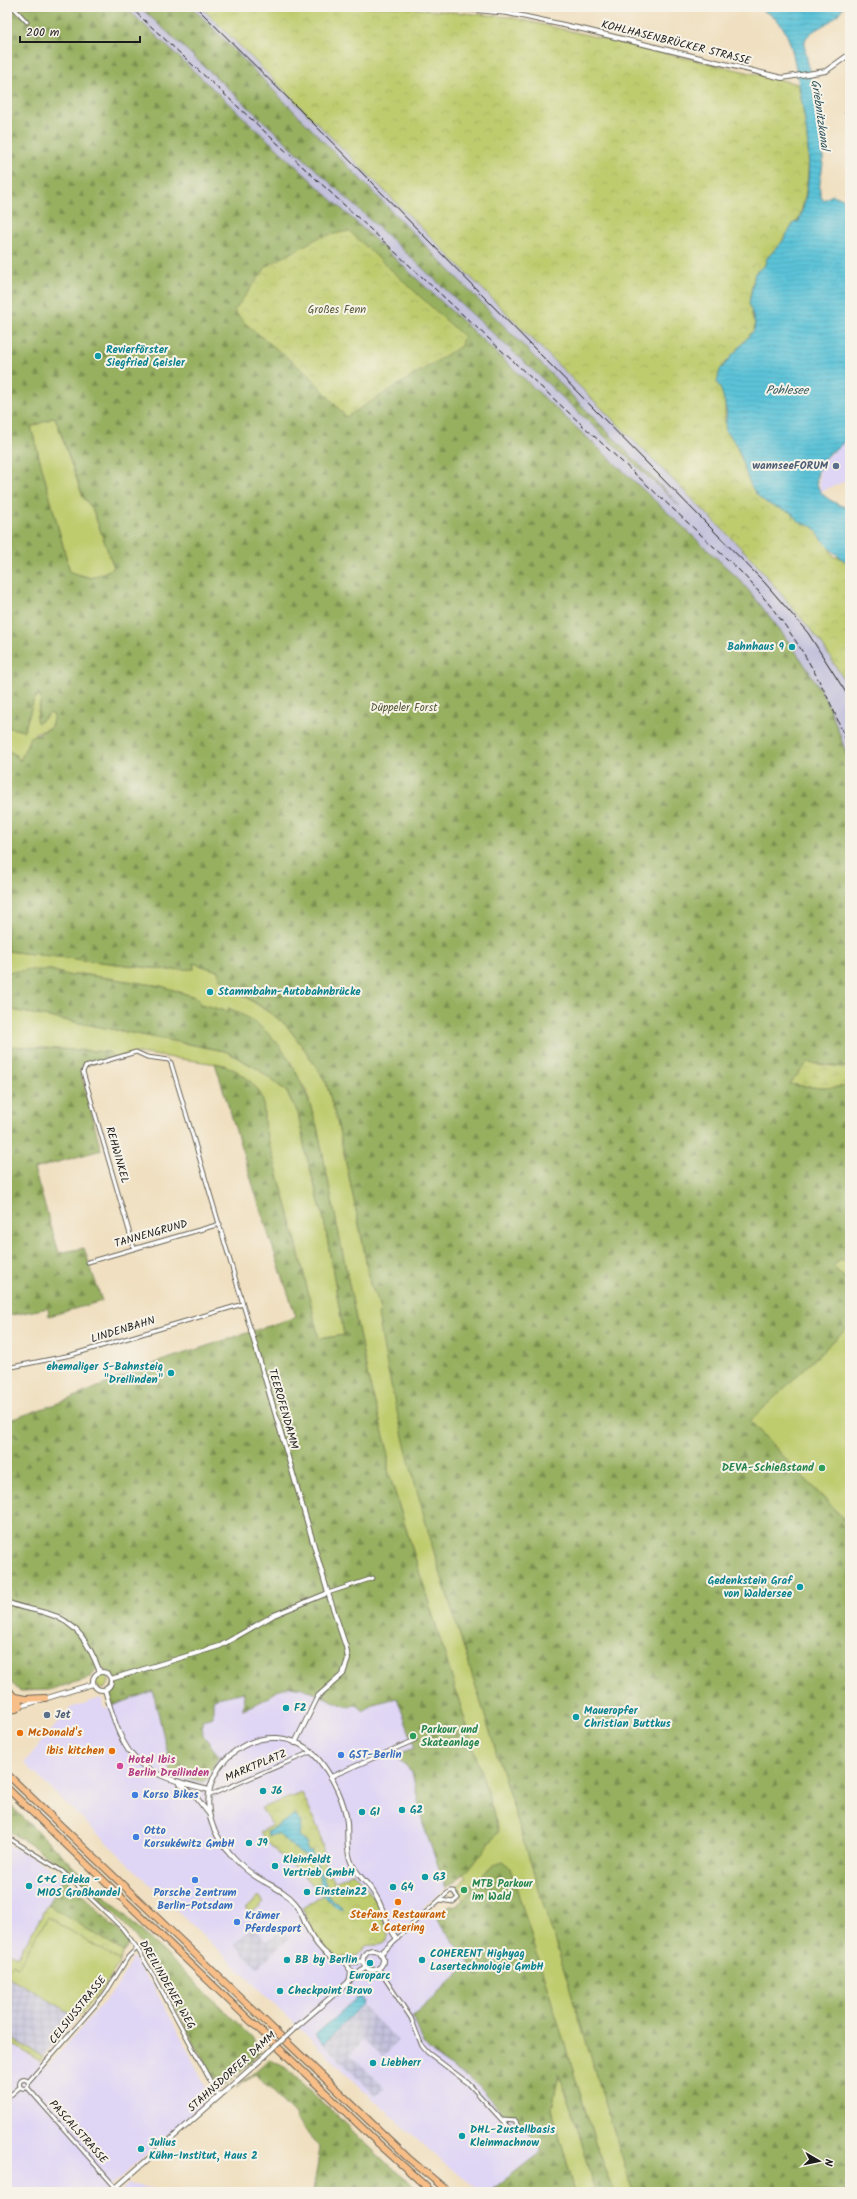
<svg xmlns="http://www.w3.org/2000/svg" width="857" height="2199" font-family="Kalam,sans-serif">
<defs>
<pattern id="industrial-grid" width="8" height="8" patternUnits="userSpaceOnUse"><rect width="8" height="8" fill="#c3c1db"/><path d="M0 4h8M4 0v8" fill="none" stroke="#a7a5bb"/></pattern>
<pattern id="forest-firs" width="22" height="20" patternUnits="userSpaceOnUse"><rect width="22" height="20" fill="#97b061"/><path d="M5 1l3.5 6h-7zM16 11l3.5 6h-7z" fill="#7a8e4f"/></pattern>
<pattern id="wetland-marsh" width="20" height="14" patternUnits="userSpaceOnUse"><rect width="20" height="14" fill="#bfcc6e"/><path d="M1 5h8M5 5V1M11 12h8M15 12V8" fill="none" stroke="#a4af5f"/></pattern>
<pattern id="park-crowns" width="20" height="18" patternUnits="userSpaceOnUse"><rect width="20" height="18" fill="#bfcc6e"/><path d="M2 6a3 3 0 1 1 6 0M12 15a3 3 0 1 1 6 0" fill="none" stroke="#a4af5f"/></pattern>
<pattern id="water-rules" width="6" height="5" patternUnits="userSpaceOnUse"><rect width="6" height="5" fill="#5cc3d8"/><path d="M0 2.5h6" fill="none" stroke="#4fa7b9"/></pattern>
</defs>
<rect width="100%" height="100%" fill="#f7f3e8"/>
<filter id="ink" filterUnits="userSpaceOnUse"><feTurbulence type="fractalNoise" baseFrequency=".025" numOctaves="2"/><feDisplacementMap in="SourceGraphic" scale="8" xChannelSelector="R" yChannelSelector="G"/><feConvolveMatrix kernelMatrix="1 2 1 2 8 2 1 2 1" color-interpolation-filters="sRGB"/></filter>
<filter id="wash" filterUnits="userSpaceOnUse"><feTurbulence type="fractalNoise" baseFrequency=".012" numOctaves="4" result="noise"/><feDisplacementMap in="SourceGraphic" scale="16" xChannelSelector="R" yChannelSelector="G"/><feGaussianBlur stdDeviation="0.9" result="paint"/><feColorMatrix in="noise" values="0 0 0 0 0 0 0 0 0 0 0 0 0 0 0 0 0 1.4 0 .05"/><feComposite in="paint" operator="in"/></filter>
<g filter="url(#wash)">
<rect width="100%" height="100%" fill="#f0e0c1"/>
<path fill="#dfd5f5" d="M850,431V479L820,492L819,473L824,459L840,447Z
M290,1686L302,1688L345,1706L373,1704L397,1697L415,1748L399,1754L400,1760L412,1772L423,1824L446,1888L423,1907L435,1917L471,1963L412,2016L417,2022L422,2040L446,2063L470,2079L487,2095L503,2115L516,2117L542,2151L489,2192H482L444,2163L375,2101L24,1763L70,1708L101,1698L105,1709L153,1691L168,1755L171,1773L212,1767L219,1756L203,1735L202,1720L213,1699L244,1692L243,1709L268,1698L277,1690Z
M7,1844L36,1859L63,1879L18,1957L7,1951Z
M133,1958L153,1986L179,2033L205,2085L209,2099L104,2192H7V2041L47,2067L116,1988Z
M128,2184L172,2192H120Z"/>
<path fill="url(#industrial-grid)" d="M254,1926L267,1941L282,1929L290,1938L257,1968L234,1944Z
M7,1976L78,2017L43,2057L7,2036Z
M362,2006L398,2040L383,2058L363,2039L350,2054L385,2088L376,2095L324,2045Z"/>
<path fill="#c3c1db" d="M125,7H140L672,498L192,7H201L751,558L820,641L850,689V766L839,731L816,682L785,636L740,580Z"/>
<path fill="#bfcc6e" stroke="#6e7445" d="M55,417L83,497L92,508L115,568L91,578L70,572L31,427Z
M39,695L41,700L36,720L44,719L50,712L54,715C53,727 48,730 36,732L20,761L16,755L7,750V727L24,731L34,699Z
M7,951L169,970L194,968L193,963L218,971L241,994L276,1017L287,1026L305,1050L326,1082L338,1125L363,1244L370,1284L377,1298L381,1313L434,1552L634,2192H615L596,2145L510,1868L463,1899L455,1888L467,1878L464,1874L499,1831L388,1470V1451L368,1378L317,1126L305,1088L242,1014L228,1008L229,1012L200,1004L198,998L161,986L80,974L71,976L51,970L7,972Z
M7,1009L225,1051L258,1069L286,1091L298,1113L306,1154L324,1220L344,1335L319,1339L293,1228L265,1129L262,1096L225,1065L138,1053L115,1058L109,1052L7,1046Z
M842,1258L850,1267V1284L833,1266Z
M850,1325V1515L845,1520L749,1421Z
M95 1681a7 7 0 1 1 14 0a7 7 0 1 1-14 0Z
M259,1896L264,1902L252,1913L246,1908Z
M48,1917L120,1961L105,1986L78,2017L7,1976V1972L12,1964L18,1967Z
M559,2072L578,2129L595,2192H575L552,2109Z"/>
<path fill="url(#forest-firs)" stroke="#5a663e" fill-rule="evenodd" d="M17,7H125L740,580C767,613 793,645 815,681C831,707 841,737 850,766V1068L807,1063L790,1084L820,1088L850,1086V1267L842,1259L833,1266L850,1284V1325L750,1421L844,1520L850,1515V2192H634L631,2186L434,1552C412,1473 390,1395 378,1314L381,1313L377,1298L370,1284L363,1243L338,1125L326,1082L305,1050L287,1026L276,1017L220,978L218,971L193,963L194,969L169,970L7,951V750L16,755L20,761L30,737L51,728L54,715L50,713L38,723L36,720L41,700L39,695L34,699L24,731L7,727V24L10,14ZM55,417L83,497L92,508L114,568L91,578L70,572L31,427Z
M140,7H192L680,506Z
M29,970H51L71,976L80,974L161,986L198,998L200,1004L229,1012L228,1008C282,1030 300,1073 317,1126L368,1378L388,1451V1470L499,1831L469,1870L446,1888L423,1824L412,1772L400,1760L398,1754L415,1748L397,1698L373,1704L364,1711L357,1705L345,1706L302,1688L290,1686L277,1690L268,1698L243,1710L244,1692L213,1699V1717L202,1720L203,1735L219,1756L205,1782H202L170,1773L168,1755L153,1691L112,1706L109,1693L116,1679L115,1675L100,1668L95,1670L90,1678L49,1690L20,1691L7,1679V1421L67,1400L158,1362L296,1317L265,1224L215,1063C233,1066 252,1079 261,1095C266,1105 262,1121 266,1132C286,1200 303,1269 319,1339L344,1335L324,1220L306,1154L298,1113L286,1091L258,1069L225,1051L7,1009V972Z
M7,1046L109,1052L115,1058L84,1064L80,1069L101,1150L34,1169L59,1253L84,1248L102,1301L49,1316L48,1308L7,1316Z
M7,1802L252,2037L261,2052L220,2090L143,1947C106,1898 60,1862 7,1830Z
M503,1862L510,1867L596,2145L615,2192H595L578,2129L559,2073L552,2109L575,2192H489L542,2151L516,2117L503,2115C492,2102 482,2088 469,2078C455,2069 439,2061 428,2049C419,2040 419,2026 412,2016L470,1963L435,1917L447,1907L456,1905L472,1891L471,1884L494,1865Z
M63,1879H66L109,1921L108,1923L115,1927L130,1943L124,1952L48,1905Z
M269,2059L286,2068L398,2174L421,2192H313L320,2148L295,2119L297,2117L255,2074L236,2088Z"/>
<path fill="url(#wetland-marsh)" stroke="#6e7445" d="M807,1063L850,1068V1086L820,1088L790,1084Z"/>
<path fill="url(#park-crowns)" stroke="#6e7445" d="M201,7H397L510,17L798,84C808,130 815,175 798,221L794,223L782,242L767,258L765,265L755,273L750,296L752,316L755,324L754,330L720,370L719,384C729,395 723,418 726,432L733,438L741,458L779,507L793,513C798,527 807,520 815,528C818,532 833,553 834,557H839L850,564V689L820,641L751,558Z
M349,231L463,336L461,346L346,417L311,377L246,324L234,311L267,266L320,237Z
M302,1793L320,1833L326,1867L334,1883L353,1872C369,1890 378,1900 385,1924C387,1930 391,1934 386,1941C381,1947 373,1944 366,1946L357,1956L337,1958C318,1945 310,1928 302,1908L322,1896L304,1875L278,1854L260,1833L272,1825L261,1808Z
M48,1905L124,1952L120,1961L48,1917L18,1967L12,1964L7,1972V1951L18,1956Z
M7,2036L43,2057L40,2061L7,2041Z"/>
<path fill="url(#water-rules)" stroke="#3c707a" d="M755,7H843C832,28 809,26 804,43C811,81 821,119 823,158C824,171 815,189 823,200L833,195L850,202V431C847,436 844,442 840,446C835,451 826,454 823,460C806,490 826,500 850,509V564C833,554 824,543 814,527C804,524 797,523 792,513C784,509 771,507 764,501C740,484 747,449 726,432C724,425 728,416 726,409C724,399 722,390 717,382L720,370L754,330L755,324L749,303L755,273L765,265L767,258L782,242L794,223L799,221C816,173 807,134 799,85C795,66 793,43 782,26C776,17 765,11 755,7Z
M295,1815L301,1823L299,1836L308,1844L306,1847L309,1851L311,1850C314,1857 326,1887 330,1890L328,1895L334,1902L342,1907V1910L335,1907L324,1896L321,1890L318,1871L310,1857L301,1854L278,1834L268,1836L267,1832Z
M360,1995L363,2003L324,2044L315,2035Z"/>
</g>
<g filter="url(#ink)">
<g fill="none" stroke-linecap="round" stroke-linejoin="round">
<g stroke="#666156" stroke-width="5">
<path id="minor" d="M13,7L27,22
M847,113L850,112
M134,1248L83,1072L85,1067L136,1052L147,1057L169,1060L171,1063L251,1331
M88,1262L220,1224
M7,1368L71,1355L243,1304
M328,1593L373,1578
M330,1777L415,1740
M208,1796L311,1752
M7,1837L62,1871L122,1928L137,1948L156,1980L219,2097
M397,1939L420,1917C430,1909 440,1899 450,1891H453L458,1898L453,1902L440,1900
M378,1968L411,2018L422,2046L427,2052L468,2083L510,2129L514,2130L518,2128L516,2121L503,2120
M19.5 2084a4.5 4.5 0 1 1 9 0a4.5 4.5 0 1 1-9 0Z
M28,2082L105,1994L128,1957L137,1948
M27,2087L116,2188
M7,2098L20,2087"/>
</g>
<g stroke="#666156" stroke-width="6">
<path id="tertiary" d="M445,7L508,13L582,29L782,78L826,71L850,54
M251,1331L328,1593L346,1647L348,1659L343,1674L318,1696L295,1743
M7,1602C19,1608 33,1609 46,1613C77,1621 89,1644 100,1672
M93 1681a9 9 0 1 1 18 0a9 9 0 1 1-18 0Z
M111,1679L220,1646L274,1615L328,1593
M105,1690C126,1764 135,1771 209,1790
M7,1714L21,1706L93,1684
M179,1783L196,1797L209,1814
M363 1960a10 10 0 1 1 20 0a10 10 0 1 1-20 0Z
M363,1961C334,1967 319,1952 307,1927C303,1919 301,1910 295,1903C285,1891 271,1886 258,1878C243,1869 225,1850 217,1835C180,1767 270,1703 319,1760C333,1777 345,1802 347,1823C348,1835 346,1847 350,1859C354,1873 367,1882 374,1893C384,1908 386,1925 397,1939L380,1954
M346,1964L351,1971L350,1980
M295,2028L366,1967
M111,2192L265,2056"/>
</g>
<g stroke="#666156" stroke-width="8">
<path id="motorway" d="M7,1688L21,1706
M7,1692L16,1709
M15,1697L25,1699L45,1698
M7,1774L408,2158L449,2192
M7,1788L378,2143L432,2192"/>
</g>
<use href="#minor" stroke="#fff" stroke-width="3"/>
<use href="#tertiary" stroke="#fff" stroke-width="4"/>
<use href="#motorway" stroke="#f7be88" stroke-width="6"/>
<path stroke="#1c1c1c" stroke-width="1" d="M196,7L314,124L765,583L808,633L850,699"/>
<path stroke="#1c1c1c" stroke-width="1" stroke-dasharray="6 3" stroke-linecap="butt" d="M130,7L739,570C789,622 826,683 850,752"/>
<g stroke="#666156" stroke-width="6" stroke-linecap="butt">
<path id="tertiary-bridge" d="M265,2056L295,2028"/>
</g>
<use href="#tertiary-bridge" stroke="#fff" stroke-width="4"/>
</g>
</g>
<g fill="#0f9aa8" stroke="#f7f3e8" stroke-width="1.5">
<circle cx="98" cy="356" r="4"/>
<circle cx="792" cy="647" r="4"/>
<circle cx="210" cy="992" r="4"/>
<circle cx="171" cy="1373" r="4"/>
<circle cx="800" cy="1587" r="4"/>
<circle cx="286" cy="1708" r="4"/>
<circle cx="576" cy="1717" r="4"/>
<circle cx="263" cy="1791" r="4"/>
<circle cx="402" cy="1810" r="4"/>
<circle cx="362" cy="1812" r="4"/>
<circle cx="249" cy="1843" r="4"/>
<circle cx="275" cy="1866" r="4"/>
<circle cx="425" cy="1877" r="4"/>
<circle cx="29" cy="1886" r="4"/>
<circle cx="393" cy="1887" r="4"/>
<circle cx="307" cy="1892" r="4"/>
<circle cx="287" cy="1960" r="4"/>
<circle cx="422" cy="1960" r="4"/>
<circle cx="370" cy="1963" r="4"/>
<circle cx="280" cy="1991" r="4"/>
<circle cx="373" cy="2063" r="4"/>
<circle cx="462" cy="2136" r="4"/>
<circle cx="141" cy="2149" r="4"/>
</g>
<g fill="#5c6f8a" stroke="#f7f3e8" stroke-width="1.5">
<circle cx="836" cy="466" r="4"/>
<circle cx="47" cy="1715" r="4"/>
</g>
<g fill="#2e9e5b" stroke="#f7f3e8" stroke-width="1.5">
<circle cx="822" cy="1468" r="4"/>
<circle cx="413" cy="1736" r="4"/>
<circle cx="464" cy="1890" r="4"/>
</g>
<g fill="#e8710a" stroke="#f7f3e8" stroke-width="1.5">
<circle cx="20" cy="1733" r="4"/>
<circle cx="112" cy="1751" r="4"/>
<circle cx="398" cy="1902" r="4"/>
</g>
<g fill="#3f7fe0" stroke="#f7f3e8" stroke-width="1.5">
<circle cx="341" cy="1755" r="4"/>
<circle cx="135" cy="1795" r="4"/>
<circle cx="136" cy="1837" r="4"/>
<circle cx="195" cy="1880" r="4"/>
<circle cx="237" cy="1922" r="4"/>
</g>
<circle fill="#d1479c" stroke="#f7f3e8" stroke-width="1.5" cx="120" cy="1766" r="4"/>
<g text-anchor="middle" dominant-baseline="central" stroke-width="4" stroke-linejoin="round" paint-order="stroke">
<g font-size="11" fill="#1c1c1c" stroke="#f7f3e8">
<text transform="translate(676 43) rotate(14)">KOHLHASENBRÜCKER STRASSE</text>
<text transform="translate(117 1155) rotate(74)">REHWINKEL</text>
<text transform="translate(151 1234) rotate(-16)">TANNENGRUND</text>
<text transform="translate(123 1330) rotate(-17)">LINDENBAHN</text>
<text transform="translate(283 1409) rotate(74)">TEEROFENDAMM</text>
<text transform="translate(256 1766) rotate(-23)">MARKTPLATZ</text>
<text transform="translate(167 1985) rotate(60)">DREILINDENER WEG</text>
<text transform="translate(78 2010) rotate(-51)">CELSIUSSTRASSE</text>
<text transform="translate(232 2072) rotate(-42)">STAHNSDORFER DAMM</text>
<text transform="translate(78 2132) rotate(48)">PASCALSTRASSE</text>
</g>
<g font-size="11" fill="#555a39" stroke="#f7f3e8">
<text x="337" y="310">Großes Fenn</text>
<text x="404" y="708">Düppeler Forst</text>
</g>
<g font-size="11" font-weight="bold" fill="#0d838f" stroke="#f7f3e8" text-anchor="start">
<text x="106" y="350">Revierförster<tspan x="106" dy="13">Siegfried Geisler</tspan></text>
<text x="784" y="647" text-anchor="end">Bahnhaus 9</text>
<text x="218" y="992">Stammbahn-Autobahnbrücke</text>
<text x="163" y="1367" text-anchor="end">ehemaliger S-Bahnsteig<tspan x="163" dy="13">"Dreilinden"</tspan></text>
<text x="792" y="1581" text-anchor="end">Gedenkstein Graf<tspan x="792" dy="13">von Waldersee</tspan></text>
<text x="294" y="1708">F2</text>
<text x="584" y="1711">Maueropfer<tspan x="584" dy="13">Christian Buttkus</tspan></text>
<text x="271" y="1791">J6</text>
<text x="410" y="1810">G2</text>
<text x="370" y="1812">G1</text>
<text x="257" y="1843">J9</text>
<text x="283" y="1860">Kleinfeldt<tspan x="283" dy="13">Vertrieb GmbH</tspan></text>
<text x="433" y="1877">G3</text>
<text x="37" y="1880">C+C Edeka -<tspan x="37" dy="13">MIOS Großhandel</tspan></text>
<text x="401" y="1887">G4</text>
<text x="315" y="1892">Einstein22</text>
<text x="430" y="1954">COHERENT Highyag<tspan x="430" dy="13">Lasertechnologie GmbH</tspan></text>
<text x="295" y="1960">BB by Berlin</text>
<text x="370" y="1976" text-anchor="middle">Europarc</text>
<text x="288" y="1991">Checkpoint Bravo</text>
<text x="381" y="2063">Liebherr</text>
<text x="470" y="2130">DHL-Zustellbasis<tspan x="470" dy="13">Kleinmachnow</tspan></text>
<text x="149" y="2143">Julius<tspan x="149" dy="13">Kühn-Institut, Haus 2</tspan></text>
</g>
<g font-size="11" font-weight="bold" fill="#4e5e75" stroke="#f7f3e8" text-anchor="end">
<text x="828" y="466">wannseeFORUM</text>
<text x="55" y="1715" text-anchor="start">Jet</text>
</g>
<g font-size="11" font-weight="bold" fill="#27864d" stroke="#f7f3e8" text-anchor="start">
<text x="814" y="1468" text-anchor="end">DEVA-Schießstand</text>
<text x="421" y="1730">Parkour und<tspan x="421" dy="13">Skateanlage</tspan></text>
<text x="472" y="1884">MTB Parkour<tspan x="472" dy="13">im Wald</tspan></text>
</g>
<g font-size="11" font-weight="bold" fill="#c56008" stroke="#f7f3e8" text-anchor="start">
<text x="28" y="1733">McDonald's</text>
<text x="104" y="1751" text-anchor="end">ibis kitchen</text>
<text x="398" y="1915" text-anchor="middle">Stefans Restaurant<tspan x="398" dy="13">&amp; Catering</tspan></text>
</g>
<g font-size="11" font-weight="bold" fill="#366cbe" stroke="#f7f3e8" text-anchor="start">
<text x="349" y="1755">GST-Berlin</text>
<text x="143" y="1795">Korso Bikes</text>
<text x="144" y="1831">Otto<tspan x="144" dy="13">Korsukéwitz GmbH</tspan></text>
<text x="195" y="1893" text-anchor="middle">Porsche Zentrum<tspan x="195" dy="13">Berlin-Potsdam</tspan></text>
<text x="245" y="1916">Krämer<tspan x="245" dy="13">Pferdesport</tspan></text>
</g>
<g font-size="11" font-weight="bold" fill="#b23c85" stroke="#f7f3e8" text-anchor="start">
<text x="128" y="1760">Hotel Ibis<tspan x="128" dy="13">Berlin Dreilinden</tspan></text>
</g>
<g font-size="12" font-style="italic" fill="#32565e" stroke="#f7f3e8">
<text transform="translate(820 115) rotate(82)">Griebnitzkanal</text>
<text x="787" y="390">Pohlesee</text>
</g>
</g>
<rect width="857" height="2199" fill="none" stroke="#f7f3e8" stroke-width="24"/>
<g transform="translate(819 2161) rotate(99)" stroke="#f7f3e8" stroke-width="3" paint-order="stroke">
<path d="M0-3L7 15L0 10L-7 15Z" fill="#1c1c1c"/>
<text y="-6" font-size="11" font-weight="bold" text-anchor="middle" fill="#1c1c1c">N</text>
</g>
<path d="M20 36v6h120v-6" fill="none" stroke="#1c1c1c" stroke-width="2"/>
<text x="26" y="36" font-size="12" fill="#1c1c1c" stroke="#f7f3e8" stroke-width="3" paint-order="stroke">200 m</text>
</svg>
